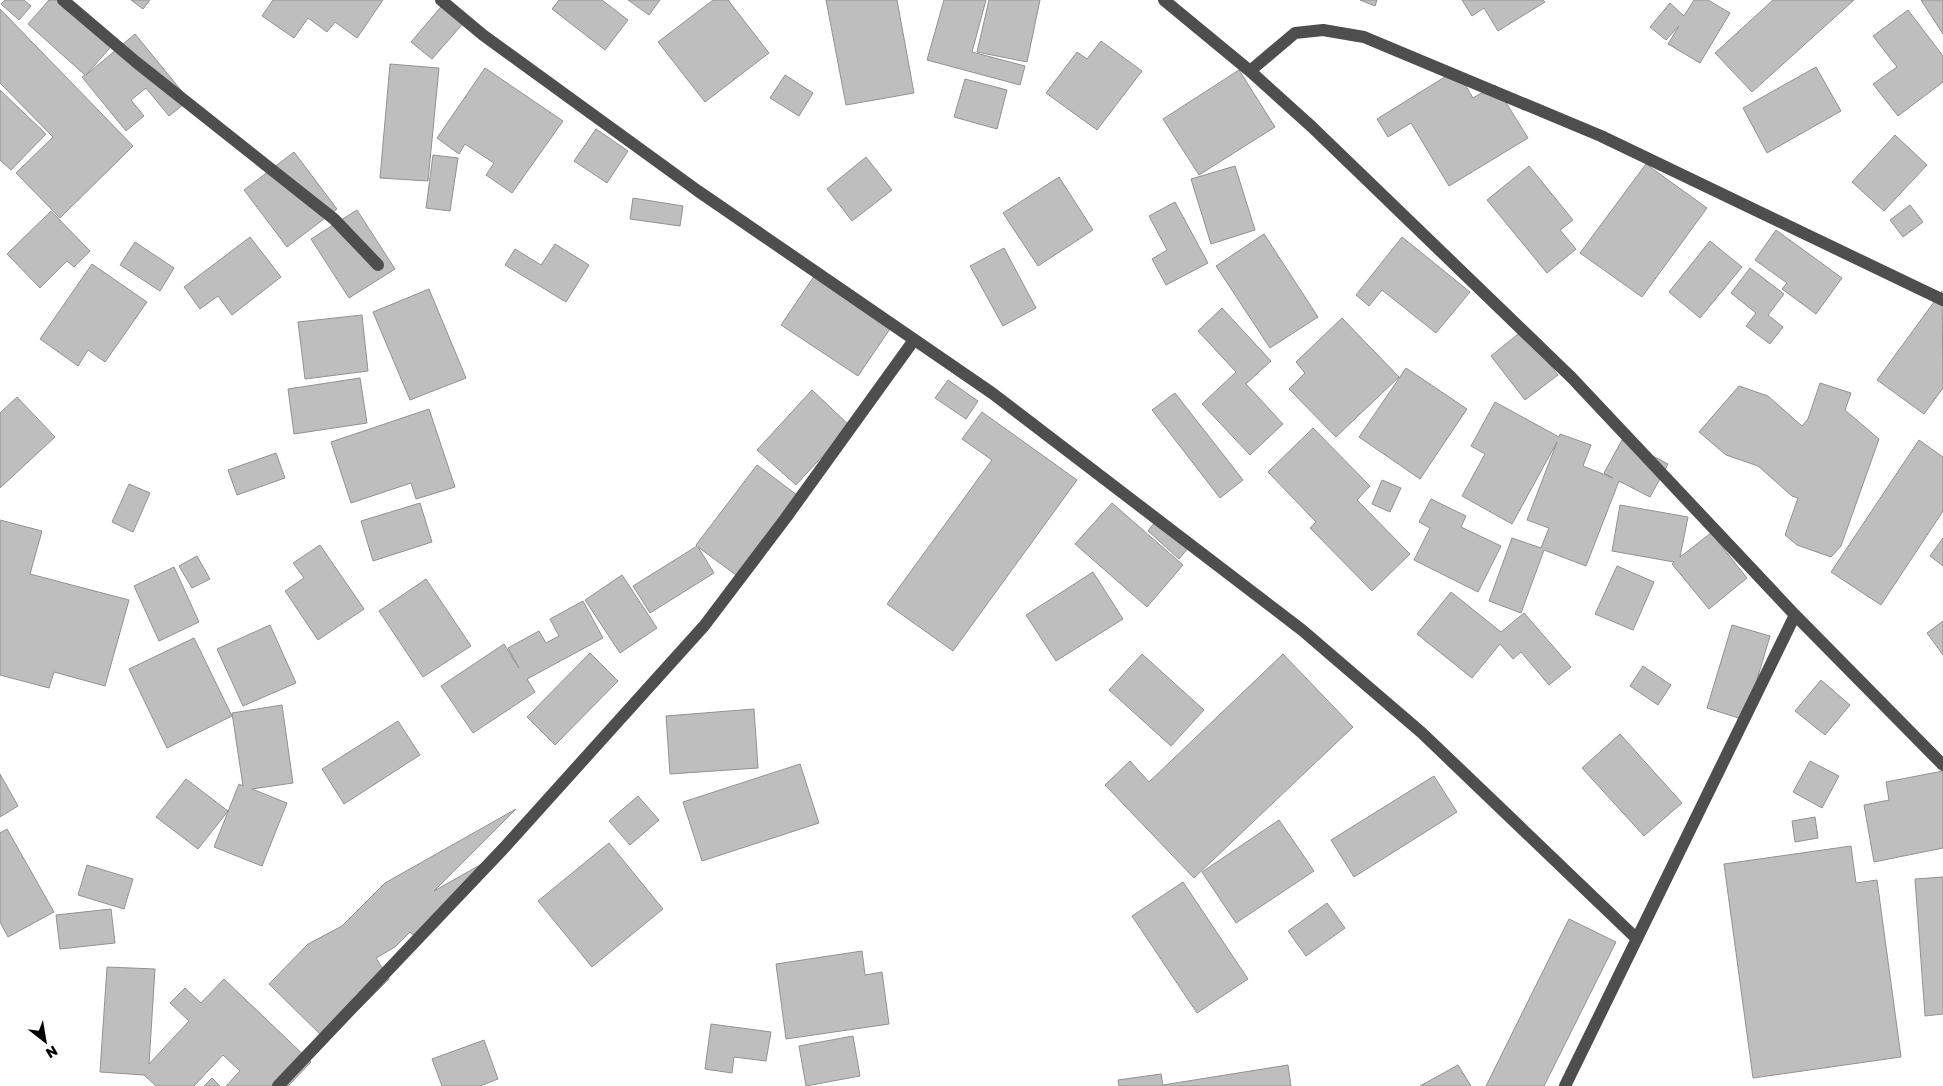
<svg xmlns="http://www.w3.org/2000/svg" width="1943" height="1086" font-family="'Golos Text',sans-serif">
<rect width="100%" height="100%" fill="#fff"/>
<path fill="#bebebe" stroke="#929292" d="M5,0H24L31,6L19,20L1,4Z
M49,0H70L116,41L86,75L135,34L189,100L169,116L146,88L131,100L144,116L126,131L82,77L85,75L28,24Z
M131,0H150L143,9Z
M273,0H383L357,38L335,22L327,32L308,18L294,38L262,16Z
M559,0H602L628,20L605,50L552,9Z
M628,0H660L649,15Z
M713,0H728L769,53L705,102L658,42Z
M826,0H897L914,93L846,105Z
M944,0H986L972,52L1025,66L1020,85L927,60Z
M989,0H1040L1027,62L977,52Z
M1360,0H1377L1375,6Z
M1462,0H1543L1545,2L1498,31L1484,8L1472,16Z
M1694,0H1708L1730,13L1700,63L1668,44L1679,26L1666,40L1650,27L1670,3L1684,16Z
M1773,0H1854L1752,92L1715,53Z
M1921,0H1943V34Z
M446,1L467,19L432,59L411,42Z
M0,9L133,146L60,218L16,173L53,137L0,83Z
M1908,10L1943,56V82L1898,116L1873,84L1897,67L1873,36Z
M1101,41L1142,71L1097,130L1046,93L1077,52L1087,59Z
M390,64L439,68L428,181L380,178Z
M1816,67L1841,111L1767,153L1743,108Z
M485,68L563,121L512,193L486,175L494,163L465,144L459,154L437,138Z
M1239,70L1275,127L1199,175L1163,119Z
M1456,70L1473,98L1495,85L1528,138L1449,186L1411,123L1388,137L1377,119Z
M785,75L813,93L799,116L770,98Z
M965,79L1007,90L997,129L954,117Z
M0,90L46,134L11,170L0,160Z
M596,129L628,151L607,183L574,161Z
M1895,135L1927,165L1884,211L1852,182Z
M294,152L337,209L287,247L244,190Z
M433,155L458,158L450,211L426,208Z
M866,157L892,190L852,221L827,189Z
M1646,164L1707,208L1642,297L1580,253Z
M1235,166L1255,230L1211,244L1191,179Z
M1529,166L1573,220L1560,230L1576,249L1547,273L1487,200Z
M1059,177L1093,230L1038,266L1003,213Z
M633,198L683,206L680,226L630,219Z
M1175,202L1208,263L1166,285L1152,259L1167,250L1149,216Z
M1910,205L1923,222L1903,237L1890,220Z
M357,210L395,269L349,298L311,239Z
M51,211L90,251L74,267L67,261L40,288L7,254Z
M1776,230L1842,278L1816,314L1782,289L1787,283L1755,260Z
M1264,234L1318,317L1270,348L1216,266Z
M250,237L281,277L232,315L218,296L200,309L184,287Z
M1402,237L1470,292L1436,333L1382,290L1369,306L1356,295Z
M1710,241L1742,267L1700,318L1669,292Z
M135,242L174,268L160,291L120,265Z
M555,244L589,265L566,302L505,265L515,249L541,265Z
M1004,248L1036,308L1003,326L970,266Z
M92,264L147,302L105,362L88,350L78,366L40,339Z
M1750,268L1784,294L1768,315L1783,327L1770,344L1746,326L1756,313L1731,293Z
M817,272L894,323L858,376L781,325Z
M429,289L466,378L410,400L373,312Z
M1942,291L1943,388L1924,414L1877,380Z
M1222,308L1271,361L1246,384L1283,424L1250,455L1202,404L1236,372L1198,331Z
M362,315L368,371L305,379L298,322Z
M1342,318L1399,377L1336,437L1289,389L1305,373L1296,362Z
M1523,330L1558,375L1525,400L1491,356Z
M1406,368L1467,409L1420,479L1359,437Z
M360,378L367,423L294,434L288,389Z
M948,380L978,401L966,419L935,398Z
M1820,383L1851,393L1845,410L1879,439L1841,546L1831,557L1797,545L1785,535L1798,498L1792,496L1758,466L1726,455L1699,432L1739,386L1768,396L1802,426L1808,419Z
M812,390L850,426L796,485L757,450Z
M1175,393L1243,480L1220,498L1152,410Z
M17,397L55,437L0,488V413Z
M1495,402L1559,437L1560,434L1591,445L1583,466L1613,478L1604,473L1622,440L1668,464L1650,497L1619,481L1586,566L1544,550L1521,613L1489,601L1512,538L1541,548L1549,528L1527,520L1557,442L1512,524L1462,496L1485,454L1471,446Z
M429,409L455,487L416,499L411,483L351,503L331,442Z
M982,412L1077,480L953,651L887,604L992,460L962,439Z
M1313,428L1370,486L1357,500L1410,554L1372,591L1310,528L1316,522L1268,472Z
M1919,440L1943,457V511L1881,605L1831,572Z
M276,453L285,478L237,495L228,470Z
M757,465L797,495L736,575L698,547L714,573L650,613L633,586L697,546L696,545Z
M1382,480L1401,488L1390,512L1372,504Z
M129,484L150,493L133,532L112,522Z
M1431,499L1466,516L1461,527L1501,546L1478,592L1414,560L1430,528L1419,522Z
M420,503L432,542L373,561L361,521Z
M1112,503L1183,565L1147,607L1075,544Z
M1620,505L1688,517L1680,557L1711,533L1747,578L1709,609L1672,564L1674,562L1612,551Z
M1157,519L1189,547L1179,559L1148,531Z
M0,520L42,531L30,574L129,600L105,686L54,672L49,688L0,675Z
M1943,538V566L1930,556Z
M320,545L364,609L318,640L285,591L304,578L293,563Z
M197,556L210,579L192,588L179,566Z
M1617,566L1654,582L1633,630L1595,614Z
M174,567L199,622L159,641L134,586Z
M1093,572L1123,619L1056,661L1026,615Z
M622,575L657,628L620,653L585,600Z
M426,579L471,646L423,677L379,611Z
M1451,592L1501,632L1524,613L1571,667L1549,685L1521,652L1513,659L1500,644L1472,678L1417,634Z
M583,601L603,638L527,679L535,692L473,733L441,686L504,644L519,668L508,648L539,631L546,643L559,636L550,619Z
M1943,621V655L1927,633Z
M270,625L296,683L243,706L217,649Z
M1732,625L1770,636L1745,720L1707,708Z
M194,638L232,716L167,748L129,669Z
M590,653L618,681L555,745L527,717Z
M1142,654L1204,710L1171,746L1109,690Z
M1283,654L1353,727L1194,878L1105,785L1130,761L1149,782Z
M1643,666L1671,685L1658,705L1630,686Z
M1821,680L1850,705L1825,735L1795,711Z
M282,705L293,783L252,789L287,803L262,866L214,847L239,784L243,786L232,713Z
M754,709L758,768L670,774L666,716Z
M398,721L420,755L344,804L322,769Z
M1620,734L1682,803L1644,836L1582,768Z
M1810,761L1839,776L1822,808L1793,792Z
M800,764L819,823L702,861L683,802Z
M1943,771V848L1874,862L1864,805L1889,800L1886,782Z
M0,774L18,806L0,817Z
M1434,776L1457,812L1354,877L1331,840Z
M186,779L228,811L198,849L156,817Z
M638,796L659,820L630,845L609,821Z
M516,809L434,891L510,848L418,940L410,932L395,947L376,958L389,979L327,1041L269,984L308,944L342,926L385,883Z
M1815,817L1818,838L1795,842L1792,821Z
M1279,820L1314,871L1236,923L1202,872Z
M7,829L54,912L8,937L0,922V833Z
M609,843L663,909L592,967L538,901Z
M1851,846L1856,883L1877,880L1901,1057L1753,1078L1724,864Z
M87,865L133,879L124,909L78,895Z
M1943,877V1014L1925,1016L1915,879Z
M1183,882L1248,979L1197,1013L1132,916Z
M1327,903L1345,928L1306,956L1288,931Z
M111,909L115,943L60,949L56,915Z
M1569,919L1616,942L1544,1086H1486Z
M862,951L865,975L882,972L889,1024L786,1039L776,964Z
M107,967L155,969L149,1064L189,1021L170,1003L185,988L201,1003L224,979L311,1062L288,1086H226L240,1071L223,1055L194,1086H156L144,1075L100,1072Z
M711,1024L771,1032L766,1061L734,1057L732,1073L705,1069Z
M853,1036L860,1076L806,1086L799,1046Z
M484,1040L498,1079L480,1086H442L432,1059Z
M1288,1065L1291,1086H1119L1118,1080L1161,1074L1163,1085Z
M1458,1065L1471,1086H1420Z
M212,1078L220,1086H204Z"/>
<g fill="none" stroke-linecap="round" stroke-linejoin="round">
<path stroke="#4e4e4e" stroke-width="12" d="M63,0L136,62L334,219L378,265
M441,0L483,35L698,191L992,393L1302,630L1422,733L1637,939
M1164,0L1250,71L1312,127L1572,378L1795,615L1943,765
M1250,71L1295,33L1323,30L1364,37L1601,136L1943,300
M278,1086L503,849L704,626L785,519L914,340
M1565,1086L1795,615"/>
</g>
<g transform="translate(45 1041) rotate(149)" stroke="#ffffff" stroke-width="4" paint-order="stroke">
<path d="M0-4L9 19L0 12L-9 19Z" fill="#000000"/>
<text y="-8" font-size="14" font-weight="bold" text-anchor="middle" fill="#000000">N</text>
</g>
</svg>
